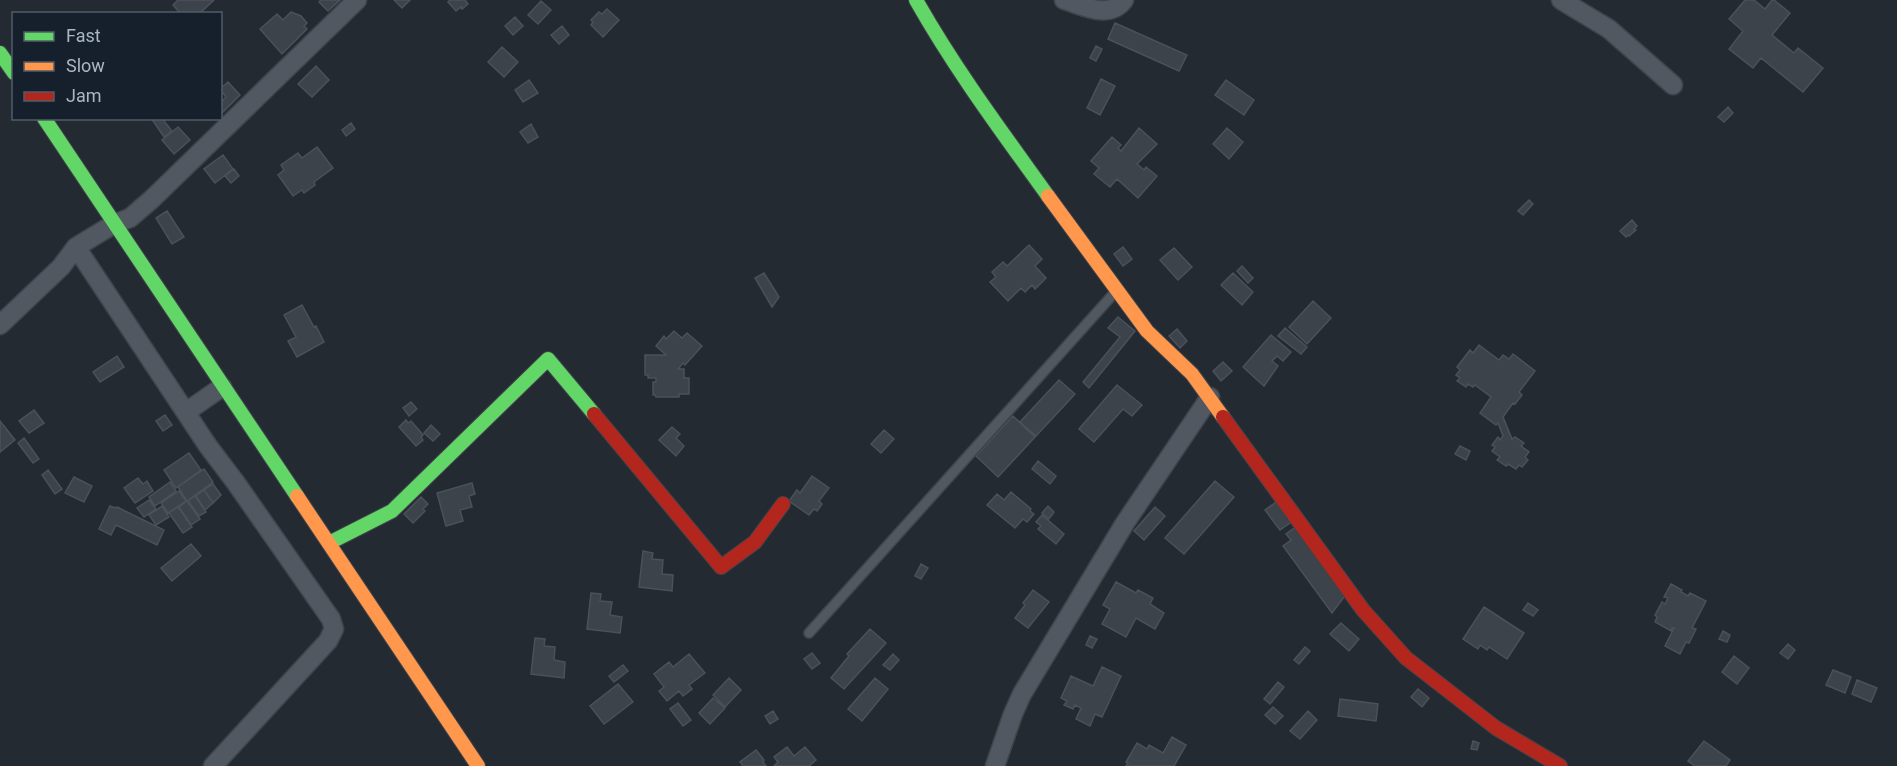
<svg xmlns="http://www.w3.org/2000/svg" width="1897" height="766" font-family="Roboto,sans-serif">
<rect width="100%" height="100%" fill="#232a32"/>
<path fill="#3d434a" stroke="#4a515a" stroke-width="1.5" d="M178,0H214L199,14H181L173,5Z
M321,0H340L328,11L319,2Z
M394,0H410L402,8Z
M450,0H465L468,4L462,9L461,7L456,11L448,2Z
M1745,0H1754L1765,9L1772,0H1774L1790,13L1772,35L1794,53L1798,48L1823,68L1803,92L1761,58L1753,68L1729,49L1743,31L1729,19Z
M541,1L551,10L538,24L528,15Z
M607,9L619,20L603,37L591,25L593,22L591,20L599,12L602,14Z
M291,12L301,16L307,23L304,26L307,29L282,54L260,29L277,14L283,20Z
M515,17L523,26L513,35L505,26Z
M1115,23L1187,55L1179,71L1108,39Z
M562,26L569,35L559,44L551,35Z
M1096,46L1102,49L1096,61L1090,58Z
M502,47L518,62L504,77L488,62Z
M316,66L329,80L312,97L298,84Z
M1101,79L1115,86L1100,115L1087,108Z
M529,80L538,93L523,102L515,90Z
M1226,80L1254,100L1244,115L1215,95Z
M228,82L240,95L220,115V103L226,97L220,89Z
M1728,107L1733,113L1724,122L1718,117Z
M151,118H168L164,121L172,131L164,137Z
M351,123L355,129L346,136L342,130Z
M531,124L538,137L528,143L520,132Z
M178,127L190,140L174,154L162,140Z
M1139,128L1157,144L1137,164L1144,170L1146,167L1157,176L1138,198L1117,179L1110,187L1094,174L1099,168L1091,161L1112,137L1121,145L1118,148L1121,151Z
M1227,128L1243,142L1229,159L1213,144Z
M317,147L333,168L314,182L315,185L304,193L302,190L293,196L278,175L284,170L281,165L298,153L302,158Z
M223,155L233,169L215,183L204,169Z
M234,169L239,176L231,183L225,176Z
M1529,200L1533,204L1523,215L1518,211Z
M167,211L184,237L172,244L156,218Z
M1632,220L1637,226L1634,229L1636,230L1629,236L1628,235L1626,237L1620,231Z
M1029,245L1042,259L1035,266L1046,278L1035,289L1032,285L1025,292L1021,288L1008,301L990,282L996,277L992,272L1003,262L1007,266Z
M1123,247L1132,259L1123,266L1114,254Z
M1174,248L1192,267L1178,280L1160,260Z
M1242,266L1253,278L1248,283L1237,271Z
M764,273L779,297L772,307L755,278Z
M1233,273L1253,292L1242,305L1221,285Z
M1313,301L1331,318L1307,344L1289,327Z
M302,305L314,327L316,326L324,342L297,357L288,341L296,337L284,315Z
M1118,317L1135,331L1089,388L1083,382L1120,337L1108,328Z
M1285,328L1307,347L1301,354L1278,336Z
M1177,329L1187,341L1180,348L1169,336Z
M674,331L682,338L687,333L702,346L685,365L683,363L678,369H684V378H689V394H679V397H656L655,395H653V382H656V378H648V375H645V355H666L656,346L664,336L666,339Z
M1271,335L1291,352L1283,361L1277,356L1272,361L1278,366L1264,386L1243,367Z
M1479,345L1499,360L1503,355L1509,359L1513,354L1535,371L1519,392L1522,395L1515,404L1513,403L1503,417L1512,439L1515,437L1524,443L1521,446L1529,452L1525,457L1528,460L1522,467L1519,465L1516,469L1508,464L1506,466L1497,460L1500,457L1492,451L1495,447L1492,445L1498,437L1500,440L1503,436L1498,423L1496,425L1480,413L1491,397L1475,385L1473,387L1468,384L1466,387L1457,381L1460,378L1456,375L1460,370L1457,367L1470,350L1473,353Z
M117,356L124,367L100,382L93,372Z
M1223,362L1232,371L1221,381L1213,371Z
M1059,380L1075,394L1036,436L1020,422Z
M1117,385L1142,405L1132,416L1123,409L1094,442L1079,429Z
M411,402L417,409L409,416L403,408Z
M34,410L44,423L29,433L19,421Z
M165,415L172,425L163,431L156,421Z
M1013,416L1035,437L998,477L976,456Z
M406,420L408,423L411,421L423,435L421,437L423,440L416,446L399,427Z
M0,421L15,440L0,452Z
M431,425L440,434L433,441L424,433Z
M672,427L680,434L676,438L684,446L676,456L659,440Z
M884,430L894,439L881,453L871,444Z
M24,438L39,459L33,463L18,443Z
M1460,446L1470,451L1466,460L1455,454Z
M189,453L201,470L176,488L164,470Z
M1038,461L1056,476L1050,484L1032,469Z
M204,469L213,482L187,501L178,487Z
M48,470L62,489L55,494L42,475Z
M812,476L829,488L819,501L822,504L817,511L814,509L809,515L789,501L797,490L800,493Z
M74,477L92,486L84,502L65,493Z
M138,478L143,484L147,481L153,491L135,503L124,488Z
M1215,481L1234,497L1184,554L1165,538Z
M170,482L176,491L155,506L149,497Z
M472,483L475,494L469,496L472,507L460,510L463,521L446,526L437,493Z
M213,484L221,495L213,503L204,490Z
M204,490L213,503L205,510L196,496Z
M179,491L186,501L168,513L161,503Z
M1011,492L1031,509L1030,511L1034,514L1027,522L1023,519L1015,528L987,505L997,494L1004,500Z
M195,496L206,512L199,516L188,501Z
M421,497L428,504L423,509L425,511L413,523L404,514Z
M149,500L156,509L144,517L137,508Z
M1279,500L1294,520L1280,530L1265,510Z
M187,501L200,519L191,525L179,507Z
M110,506L116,508L117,507L164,530L157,545L116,525L111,535L99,529Z
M162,506L169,517L156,525L149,515Z
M1048,506L1054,512L1049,519L1042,513Z
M178,507L192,527L183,533L169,513Z
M1155,507L1165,516L1144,540L1134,531Z
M1042,515L1064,534L1056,544L1038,529L1041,526L1036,522Z
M1297,526L1347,593L1332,613L1283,546L1291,540L1286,534Z
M191,544L201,556L172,581L161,568Z
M643,551L653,553L652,559L663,560L662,574L673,575L672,591L639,587Z
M921,564L928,568L921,579L915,576Z
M1116,582L1136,593L1138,590L1153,598L1150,604L1164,613L1155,629L1136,618L1126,637L1102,624L1110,609L1103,605Z
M1671,584L1682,590L1681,592L1688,596L1690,593L1706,601L1692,628L1696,629L1689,643L1686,642L1680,654L1665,646L1674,628H1672L1671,631L1655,622L1657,617L1655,615L1662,602L1665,604L1668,598L1664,597Z
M1033,590L1049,602L1028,628L1015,618L1025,605L1023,603Z
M591,593L601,594L600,601L612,602L610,615L622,617L620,633L587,629Z
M1528,603L1538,610L1533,616L1523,610Z
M1484,607L1524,633L1507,659L1489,647L1487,650L1480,645L1478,649L1463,639Z
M1341,623L1359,639L1349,651L1330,634Z
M870,629L886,643L844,689L831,678L849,656L847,654Z
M1723,631L1730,635L1727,642L1719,639Z
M1090,636L1097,639L1092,648L1086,645Z
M535,638L545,639L544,646L555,647L554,660L565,662L564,678L531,674Z
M1788,644L1795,650L1788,659L1780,653Z
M1305,647L1310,651L1299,664L1294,660Z
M812,653L820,663L812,669L804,659Z
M689,654L705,673L689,685L692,689L683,696L679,691L667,701L659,691L664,687L654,674L669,662L673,667Z
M893,654L899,660L890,670L883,665Z
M1734,656L1749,668L1737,684L1722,672Z
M623,665L628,671L614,682L609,676Z
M1102,667L1121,676L1102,717L1095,714L1090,726L1076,719L1081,708L1075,705L1073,709L1064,705L1067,701L1061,698L1071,676L1093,686Z
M1833,670L1851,677L1845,693L1826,685Z
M729,678L741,690L725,707L713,695Z
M875,678L888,689L862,721L848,709Z
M1857,680L1877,688L1871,702L1852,694Z
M1278,682L1284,687L1270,704L1264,699Z
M618,684L633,702L604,724L590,706Z
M1418,689L1429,698L1422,707L1411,697Z
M713,698L725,708L710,724L699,713Z
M1340,699L1378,704L1376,721L1338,716Z
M678,703L691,720L683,726L670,709Z
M1273,707L1283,716L1275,724L1265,715Z
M773,711L778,719L770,724L765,716Z
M1308,711L1317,720L1300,739L1290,731Z
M1172,737L1186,745L1174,766H1126L1128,763L1126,762L1137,743L1147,749L1149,745L1163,753Z
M1473,741L1479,743L1477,750L1471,749Z
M1704,741L1730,760L1726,766H1695L1688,761Z
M787,747L794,756L805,747L816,760L809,766H774L778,762L774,757Z
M756,750L764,760L763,762L766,766H743L740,762Z"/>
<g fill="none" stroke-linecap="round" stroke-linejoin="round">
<g stroke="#3f444a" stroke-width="12">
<path id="lane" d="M809,633L1117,290"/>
</g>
<g stroke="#3f444a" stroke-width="21">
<path id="street" d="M1064,0C1084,6 1109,20 1124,0
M1561,0L1609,29L1673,85
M76,247L208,446L236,483L331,619L334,629L328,641L213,766
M0,325L61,267L76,247L114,224L130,218L152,199L357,0
M186,412L222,387
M995,766L1013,714L1022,694L1125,523L1210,397"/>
</g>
<g stroke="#3f444a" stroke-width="16">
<path id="fast" d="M916,0C955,69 1002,132 1048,196
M0,53L14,73
M44,118L297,496
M329,543L392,511L548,359L594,414"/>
</g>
<g stroke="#3f444a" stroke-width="16">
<path id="slow" d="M1048,196L1147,331L1192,374L1223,417
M297,496L478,766"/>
</g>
<g stroke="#3f444a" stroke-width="16">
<path id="jam" d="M594,414L721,567L755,542L783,504
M1223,417L1363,610L1406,658L1496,728L1560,766"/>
</g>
<use href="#lane" stroke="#525861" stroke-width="9"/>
<use href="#street" stroke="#525861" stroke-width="18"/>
<use href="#fast" stroke="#63d668" stroke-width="14"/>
<use href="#slow" stroke="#ff974d" stroke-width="14"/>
<use href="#jam" stroke="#b3261e" stroke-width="14"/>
</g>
<rect x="12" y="12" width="210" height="108" fill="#16202c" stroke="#515c6a" stroke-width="1.5"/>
<rect x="24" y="32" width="30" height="9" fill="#63d668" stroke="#515c6a" stroke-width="1.5"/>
<text x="66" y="42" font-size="18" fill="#aab6c6">Fast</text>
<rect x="24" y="62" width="30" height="9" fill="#ff974d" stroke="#515c6a" stroke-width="1.5"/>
<text x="66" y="72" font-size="18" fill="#aab6c6">Slow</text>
<rect x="24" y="92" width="30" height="9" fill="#b3261e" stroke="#515c6a" stroke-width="1.5"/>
<text x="66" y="102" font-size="18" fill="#aab6c6">Jam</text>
</svg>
